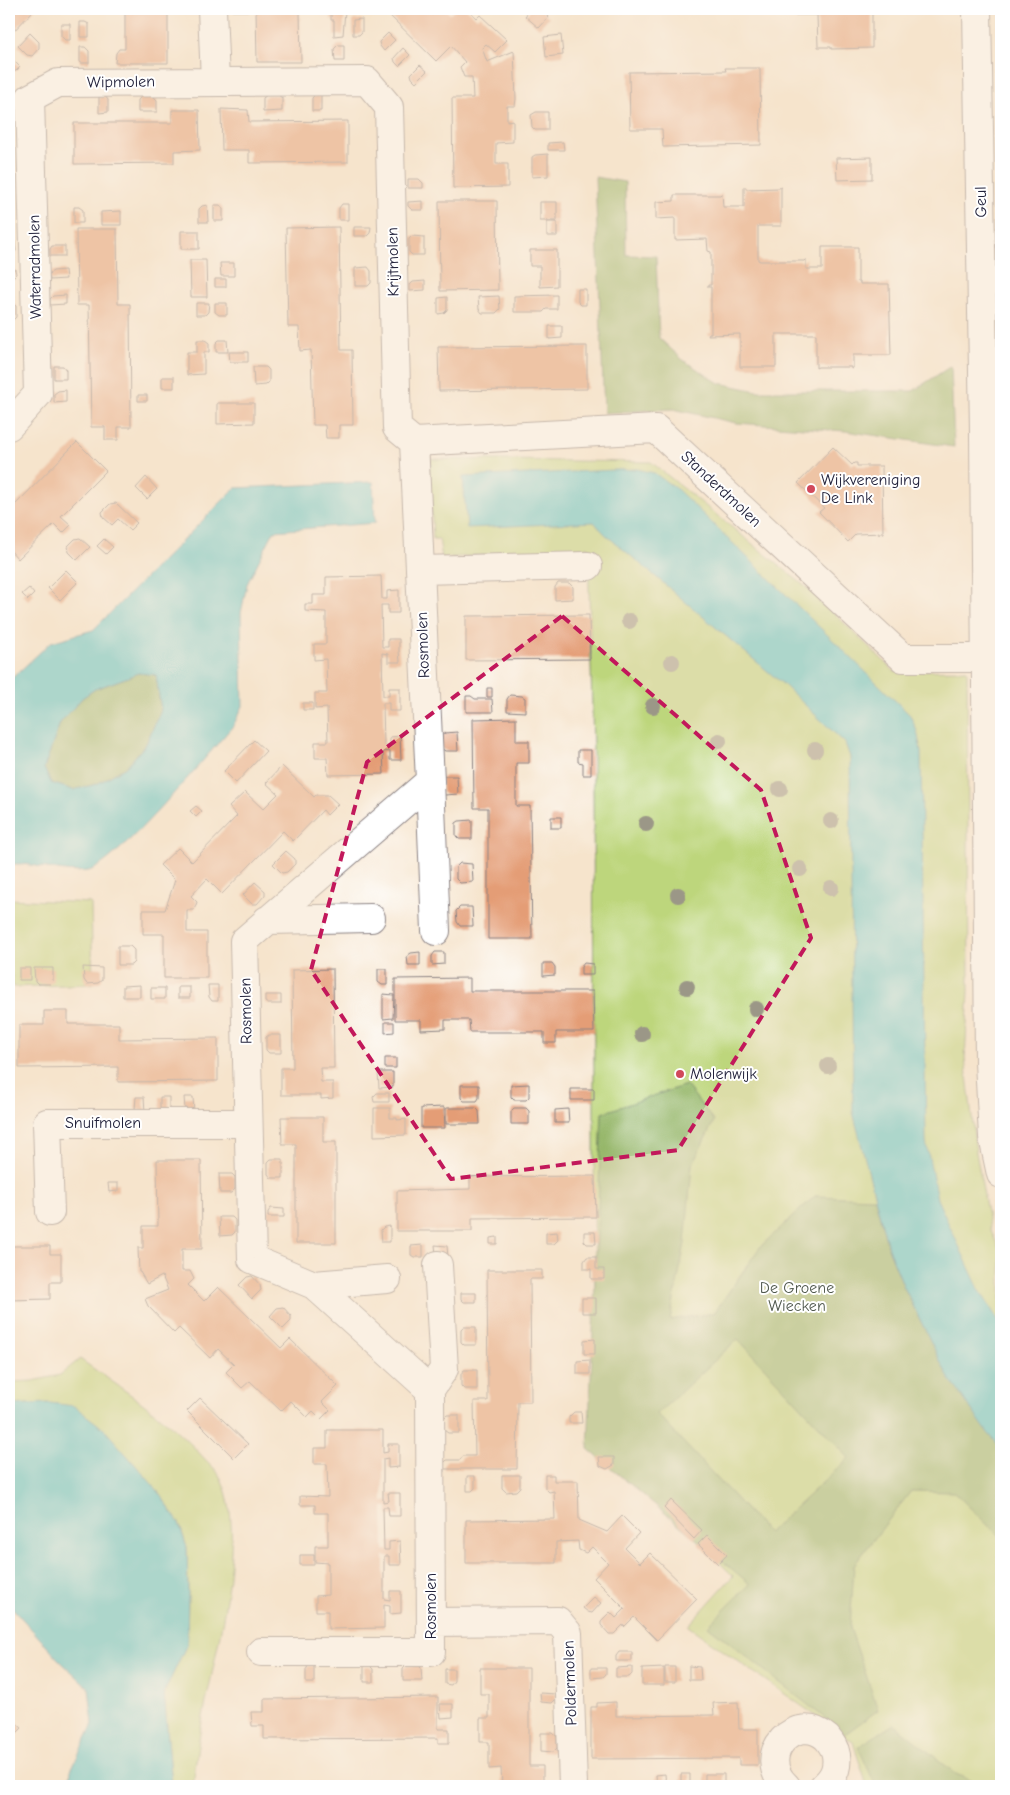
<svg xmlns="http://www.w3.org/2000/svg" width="1010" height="1795" font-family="'Comic Neue',sans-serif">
<rect width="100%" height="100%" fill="#fff"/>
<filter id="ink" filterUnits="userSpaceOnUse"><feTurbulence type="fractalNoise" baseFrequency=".02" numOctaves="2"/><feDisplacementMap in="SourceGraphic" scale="10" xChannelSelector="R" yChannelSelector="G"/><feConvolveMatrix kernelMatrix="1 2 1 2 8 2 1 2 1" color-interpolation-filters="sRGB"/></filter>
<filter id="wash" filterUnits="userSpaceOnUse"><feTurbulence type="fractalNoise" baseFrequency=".0096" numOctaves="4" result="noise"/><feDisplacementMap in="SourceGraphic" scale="20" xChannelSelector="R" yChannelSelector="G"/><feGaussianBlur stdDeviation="1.12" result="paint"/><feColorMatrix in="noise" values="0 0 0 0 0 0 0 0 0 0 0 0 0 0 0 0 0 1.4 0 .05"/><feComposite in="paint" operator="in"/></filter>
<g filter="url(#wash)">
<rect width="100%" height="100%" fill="#f6e4cc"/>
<path fill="#bdd67b" stroke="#707c5b" d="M429,459L651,462L812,592L894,671L967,670L969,991L965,1058L976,1152L990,1229L1001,1252V1786H867L853,1742L688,1626L733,1576L595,1438L593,748L588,547L560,550L442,558L439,539H433Z
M9,899L91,903L93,984L13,987L12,976L9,970Z
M80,1359C123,1390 169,1418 204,1458C209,1464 216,1469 219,1475C252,1531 210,1672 200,1733C197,1751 195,1769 193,1786H172L164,1693L187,1643L188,1592L187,1548L179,1523L50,1403L9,1405V1382L33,1381L60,1375Z"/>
<path fill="#96b76b" stroke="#5c6c53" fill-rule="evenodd" d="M595,177L625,182L626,255L656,256L659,338L683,360L719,383L757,391H913L951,366L954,447L845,431L736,423L673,409L604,413Z
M139,673L156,675L161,710L146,744L126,767L97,784L73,790L51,783L44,768L60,723L82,698L95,689Z
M686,1085L714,1121L692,1165L685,1243L670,1320L714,1313L760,1247L815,1196L875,1198L888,1248L904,1287L947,1374L1001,1446V1538L954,1492L911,1491L854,1565L850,1628L878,1710L845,1734L708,1626L750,1584L588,1449L602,1113ZM738,1339L849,1458L768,1533L657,1414Z
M894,1724L956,1774L984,1786H876L858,1747Z"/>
<path fill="#57c5cb" stroke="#3c7483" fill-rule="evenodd" d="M637,469L654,473L678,490L910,715L917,731L921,751L926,1142L937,1199L979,1289L1001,1325V1448L988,1433L947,1375L904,1287L888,1248L853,1112L850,757L845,743L784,685L605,534L594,522L467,528L463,477Z
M373,482L375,523L274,531L247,584L241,613L243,706L233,726C211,751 113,868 88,871C61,875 36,862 9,864V681L51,642L93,630L235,488ZM139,673L156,675L161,710L146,744L126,767L97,784L73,790L51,783L44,768L60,723L82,698L95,689Z
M50,1403L74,1406L104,1429L158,1491L179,1523L187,1548L188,1592L187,1644L164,1693L172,1786H69L71,1770L93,1724L89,1688L59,1660L9,1604V1405Z"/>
<g id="blocks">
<path fill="#e49d76" d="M9,9H35L9,36Z
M125,9H168V63H115L116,53L119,49H125Z
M232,9H248V11H232Z
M256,9H312V11L300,12L301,62H257Z
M383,9H445L450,14L456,9H467L477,18L480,15L507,40L495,52L486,44L482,48L487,62L514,51L516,99L515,106H507V121L513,120V142L496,143V164H508V187L453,188L452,98H473L472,77H464L460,67L465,62L451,46L436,61Z
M531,9H540L549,17L539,28L525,16Z
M791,9H872V48L831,49V47H818L817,15H791Z
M331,11H345L343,35L334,36V20H331Z
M362,19V32L359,35H353V20Z
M80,22H85L89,24V37H80Z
M61,24H70V40H65L61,36Z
M30,33L39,42V48L32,56L27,55L18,46Z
M388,33L395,40L384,51L380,46L379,42Z
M561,35L563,55L546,57L544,37Z
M338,45H344V61H335L334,49Z
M80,47H85L89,51V63H80Z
M403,48L410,55L399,66L395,62L394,58Z
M9,56L20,67L16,71H11L9,68Z
M420,65L427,71L416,82L412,78L411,74Z
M725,68H760L761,145L663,147L662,129H630L629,72L726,71Z
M267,95H278L282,98V111L263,112V98Z
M315,95H321V111H312V98Z
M105,96L108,100V112L99,113V97Z
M142,96H153L157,100V112H138V100Z
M221,109L248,110L249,122L348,121V162L249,163V150H222Z
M172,110H199L200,150L174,151V163L74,164V123H172Z
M536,112H548V130H535L532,127L531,115Z
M563,142L564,150H548V143Z
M548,154V176L532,177V157L535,155Z
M872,157V179L837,180L836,158Z
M9,179H15V188H9Z
M408,179H419L423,183V188H408Z
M744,187H746V189L779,188L781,187V226H758V260L760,261H804L806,259V269H822V247H858V282H860V284H889L891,355H853V368L851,369V367H818L816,368V334H776V367H740V334L708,335L709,333H711V287H708V285H711V252L708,251L707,239L675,240V218L656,219V202L674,201V195H720L722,193L723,207H744Z
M423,201V210H412L408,206V202Z
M439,201H497L498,290L440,291Z
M540,202H557V221H540Z
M9,203H15V208L11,211H9Z
M342,204H348V220H339V208Z
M207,205L208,222H199V209L202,206Z
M214,205H220L223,209V221H214Z
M74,207H79L83,210V223H74Z
M121,211V225H101V212Z
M547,222H557V236H547Z
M339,227L341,350H352L353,425H339V438H326L325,425H313L311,350L300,351L299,327H288L286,228Z
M354,227H371L370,233L367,236H354Z
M76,229H117L118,304H130L131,427H118V440H105V427H91L89,305H77Z
M181,231H199V249H181Z
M412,236L424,237V255H412L409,252V239Z
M9,237L15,241L16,251L11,256H9Z
M52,246H65V256H50V249Z
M530,250H557V286L540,287V266H530Z
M190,260H206L207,297H191Z
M220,263H234V276H221Z
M368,267L371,271V283L368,286H355V268Z
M9,269H15L16,274L12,278H9Z
M65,270L66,279L50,280L49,274L53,271Z
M215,279H226V287H215Z
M425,281V290L410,291V285L413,282Z
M578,289H586V305H581L578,302Z
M66,295V304L50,305V299L53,296Z
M557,295V309H546L543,312H514V296Z
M499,296L500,309L496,313H482L479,309L478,297Z
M447,297V310L444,313L438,314V298Z
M9,303H12L16,306V317L12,321H9Z
M196,303H209L208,312L205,315H196Z
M215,303H227V315H219L215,312Z
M549,326H562V338L549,339Z
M197,340H205L209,343V352H204V374L187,375V352H197Z
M219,340H227L228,352H216V343Z
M587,346V389L439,391L438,347Z
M229,352H248V362H230Z
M54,366H63L66,370V379H54Z
M253,367H266L269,370V382L266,385L254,386Z
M162,377H174V388H162Z
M66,390V402L54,403V394L58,391Z
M138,395H147V401H138Z
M217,403H254V423L217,424Z
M77,442L106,471L61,516L71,525L63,533L54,524L18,559L9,549V511Z
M833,447L852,465L854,463H857V466H882L883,533L856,534L848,542L819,512L824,508L798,483Z
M146,477L157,489L147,499L136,488Z
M116,503L137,523L130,530L118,519L112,525L103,517L102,512L110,504Z
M80,538L90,547L77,560L69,552L68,546L75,539Z
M104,539L113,547L106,554L97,546Z
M66,570L78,582L60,600L48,588Z
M381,576L382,599H387V591L399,590V613H388V605H381L382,647H388V639H399V651L400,662H388V654L382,653L383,696H389V688H400V711H389V703H383L384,745H390V737L400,736L401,760H390V751L383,752L384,774L328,775L327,758H315V742H328L327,708L315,709V693H327L326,659L314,660V644H326V612L305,611V604H313V595H326V577Z
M558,583H569L573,587V599L555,600V587Z
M29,588L34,594L28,600L22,594Z
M589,615L590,659L466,660V616Z
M487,688H492V697H487Z
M510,695L522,696L525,698V712L507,711V699Z
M466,696H471L475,699H492L493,712H466Z
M303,703H313V710H303Z
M516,718V741H529V763H516V806H530L532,939H488V808H474L473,719Z
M457,732L458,751H445L441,748V736L445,733Z
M254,740L266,751L236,783L224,771Z
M578,750H591V775H583V763L578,762Z
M282,766L314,797L316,795H328L338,804L327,815L323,810L293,841L283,831L222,894L207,879L191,896L197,902L194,910H187V932H207V978H164V934H143V910H165L175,880L160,865L178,848L192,862L237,816L229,807L245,792L263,809L278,794L266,783Z
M445,776H457L458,794L445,795L442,792L441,779Z
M196,806L202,811L196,817L190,811Z
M551,817H561V828H551Z
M472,820V839H459L456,836V823L459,821Z
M286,851L295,859V864L287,872L282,873L273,864Z
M460,863L472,864L473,882L460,883L456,879V867Z
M255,882L265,891V895L257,904H252L243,895Z
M460,907H472L473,926H460L457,922L456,911Z
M118,946H130L134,950V962L131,965H118Z
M420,952V965H408L407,956L411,953Z
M435,952H444V964L432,965V956Z
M543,963H552L555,967V975L543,976Z
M584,963L593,964V975H581V967Z
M83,967L102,968V980L98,983L87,984L84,980Z
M19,968H30V980H19Z
M34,968H53V981L50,984H38L35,981Z
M333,969L334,1068H320L321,1082H333V1098L321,1099V1095H281V1068H293L292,970Z
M378,969H387V985H382L378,982Z
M470,978V991H593L594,1032H556V1043H544V1032H470L469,1020H445V1029L421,1030V1020H395V979Z
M140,985V997H123V986Z
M208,985H218V1001H212L209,997Z
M178,987H190V998H178Z
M151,988H165V999H151Z
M383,994L394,995L393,1018L383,1019Z
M265,995H281V1004H268L265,1002Z
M44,1011H68V1024H119V1039L218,1038V1081L118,1082V1067L19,1068V1025H44Z
M385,1022H394V1032L385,1033Z
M269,1035H281V1053H269L266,1050V1037Z
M385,1058H396V1068H385Z
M378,1072H393V1087L379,1088Z
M529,1084V1097L526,1100H514L511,1097V1085Z
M461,1085H479V1098L477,1101H464L461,1098Z
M571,1089H594V1100H571Z
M377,1093H389V1102H374L373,1097Z
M136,1097H144L145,1112L135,1109Z
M160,1097H169V1112L160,1109Z
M184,1097H193L194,1112H188L185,1109Z
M444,1107L445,1128H421V1108Z
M374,1108H390V1118H397V1120L406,1119V1135L374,1136Z
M446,1108H476L479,1111L480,1124H446Z
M514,1108H526L529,1111V1124H511V1111Z
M568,1109L569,1123H555V1110Z
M281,1117H323V1142H336V1243H296V1144H282Z
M271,1159H283V1178H271L268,1174V1162Z
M157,1160H201L202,1249H182V1271H190L194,1279L188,1285L204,1301L218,1287L281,1348L290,1339L338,1386L322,1402L330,1410L321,1419L313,1411L307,1417L291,1401L281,1411L250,1381L242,1388L226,1372L234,1364L218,1349L210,1358L179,1328L174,1333L148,1306L145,1299L168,1290L162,1276L147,1284L140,1272H139L138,1248H143V1226H158Z
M219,1174H232L235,1177V1189L231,1193H220Z
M595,1176L596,1217L472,1218V1231H397V1191L470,1189V1177Z
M108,1183H118V1191L109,1192Z
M271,1208L284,1209V1217H268V1212Z
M219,1217H232L235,1220V1232L232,1235L220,1236Z
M390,1226V1242H382L381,1230L384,1227Z
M557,1232L558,1240L554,1244H546V1233Z
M584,1232H595L596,1244H587L584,1241Z
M497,1237V1244H490V1238Z
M423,1245V1257H414L411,1255V1246Z
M435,1245L447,1246L448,1257L436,1254Z
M9,1246H50V1254H61V1282H50V1299L9,1300Z
M587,1257H596V1269H604V1279H591V1269H584V1261Z
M487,1270H542V1279H530L531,1402H518L517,1469H444V1463L447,1460H460L463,1456H475L474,1401H488Z
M252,1276L260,1285L261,1290L252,1299L239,1285L247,1277Z
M461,1293H476V1302H464L461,1299Z
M582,1298H596V1313H582Z
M283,1307L291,1316V1321L283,1329L270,1316L277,1308Z
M464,1327H476V1345H464L461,1342V1330Z
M595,1339V1354H584V1340Z
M590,1360V1374H577V1361Z
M464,1370H477V1389H464L461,1386V1374Z
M200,1398L248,1444L234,1458L187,1411Z
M574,1412H581L582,1423H569V1417Z
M447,1415H459V1433H448L444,1430V1418Z
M327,1430H383V1453L388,1452V1444H399V1467L388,1468V1458L383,1459V1502L389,1501L388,1493H400V1516H389L388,1507H383L384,1550H389V1542L400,1541L401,1565H389V1556H384V1599L390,1600V1591H401V1613L390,1614V1606L384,1605V1628L328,1629V1611H316V1596L328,1595V1563L315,1562V1546H328V1513H315V1505H300V1496L328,1497L327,1464H314V1448H327Z
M599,1457H614V1465L607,1469L600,1466Z
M502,1475H520V1487L516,1491L506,1492L502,1488Z
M545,1475H554V1481H578L579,1520L607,1532L622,1516L639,1533L625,1548L640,1563L650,1553L697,1599L657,1640L634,1617L624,1627L623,1625L614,1634H609L601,1625V1621L610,1612L616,1618L625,1609L594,1578L608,1563L592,1547L586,1553L579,1550L578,1541L556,1542V1563H466V1520L555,1519L554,1491L549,1492L545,1488Z
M467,1476H475V1488L472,1491H467Z
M671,1500L702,1530L694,1539L664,1508Z
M707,1535L727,1555L718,1564L698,1544Z
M300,1555H314V1565H300Z
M594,1597L601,1603L592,1613L588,1612L583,1608Z
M619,1652H632V1661H616V1656Z
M418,1665L421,1668L422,1681H403V1669L406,1666Z
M308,1666H314V1683H306V1670Z
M364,1666H370L373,1669V1682H364Z
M689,1666L700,1667L701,1680H689Z
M632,1667V1674L629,1677H616V1668Z
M665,1667H675V1682H665Z
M480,1668H529V1766H543V1786H502L501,1768L489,1769V1742H480V1718H489V1694H480Z
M591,1668H606V1674L603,1677L591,1678Z
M664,1668V1685H642V1669Z
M445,1669H454V1681L451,1685L445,1684Z
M540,1693L556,1694V1699L552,1703L541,1702Z
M438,1697V1729H449V1743H438V1738L264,1739V1726H252L251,1712H264V1699Z
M616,1702V1716L714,1715L713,1703L738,1702L739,1729H758V1765H739V1758L591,1759V1707H597V1703Z
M440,1704H453V1717L441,1718Z
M16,1723L22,1728L13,1737L9,1734V1730Z
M541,1733H553L557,1737V1748L553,1752L541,1751Z
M665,1774L666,1786H657L656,1775Z
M681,1774H690V1786H681Z
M705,1774H724V1786H705Z"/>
</g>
</g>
<g filter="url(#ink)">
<use href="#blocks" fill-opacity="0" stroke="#8c8384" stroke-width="1"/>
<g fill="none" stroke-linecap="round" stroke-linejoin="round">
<g stroke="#8c8384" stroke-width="30">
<path id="street" d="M212,9L215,81
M977,9L984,432L989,1062L993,1137L1001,1174
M9,426L38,394L30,98L58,83L367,81L389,107L397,428L414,442
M414,442L430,781L244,941L252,1259L314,1285L430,1390
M414,442L656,429L903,658H985
M420,570L588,566
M430,781L436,931
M267,920L371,918
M50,1212L47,1123H248
M314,1285L387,1279
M431,1622L558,1621L568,1633L573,1786
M261,1652H431L430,1390L444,1369L438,1265
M786,1786C753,1755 797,1710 827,1738C831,1743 835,1748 836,1755C838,1768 834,1777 824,1786"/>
</g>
<use href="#street" stroke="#fff" stroke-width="28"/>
</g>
<g fill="#9b9787">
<circle cx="629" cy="621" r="8"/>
<circle cx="672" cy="662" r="8"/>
<circle cx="653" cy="706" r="8"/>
<circle cx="719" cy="741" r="8"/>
<circle cx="815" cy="750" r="8"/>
<circle cx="780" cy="789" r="8"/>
<circle cx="831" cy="821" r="8"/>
<circle cx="646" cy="824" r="8"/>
<circle cx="800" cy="869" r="8"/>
<circle cx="831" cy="888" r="8"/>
<circle cx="678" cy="895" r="8"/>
<circle cx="687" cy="987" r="8"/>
<circle cx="756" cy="1009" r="8"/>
<circle cx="642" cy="1034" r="8"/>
<circle cx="828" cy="1066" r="8"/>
</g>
</g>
<path d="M0 0H1010V1795H0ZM562,616L761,790L811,938L678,1150L451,1179L311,970L367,762Z" fill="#f6e4cc" fill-opacity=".55" fill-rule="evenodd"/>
<path fill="none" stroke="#c2185b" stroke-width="4" stroke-dasharray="10 6" stroke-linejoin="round" d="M562,616L761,790L811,938L678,1150L451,1179L311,970L367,762Z"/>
<g fill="#d1495b" stroke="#fff" stroke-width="2">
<circle cx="811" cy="489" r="5"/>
<circle cx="680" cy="1074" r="5"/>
</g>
<g text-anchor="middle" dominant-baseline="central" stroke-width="4" stroke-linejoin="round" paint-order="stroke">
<g font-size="16" fill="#22223b" stroke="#fff">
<text transform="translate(121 82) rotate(-1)">Wipmolen</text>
<text transform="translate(981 202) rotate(-91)">Geul</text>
<text transform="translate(393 262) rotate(-91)">Krijtmolen</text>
<text transform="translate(35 267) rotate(-91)">Waterradmolen</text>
<text transform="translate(721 489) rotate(43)">Standerdmolen</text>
<text transform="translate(423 645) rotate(-92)">Rosmolen</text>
<text transform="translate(246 1011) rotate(-91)">Rosmolen</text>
<text x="103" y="1123">Snuifmolen</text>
<text transform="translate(431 1606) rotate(-90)">Rosmolen</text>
<text transform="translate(570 1683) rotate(-92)">Poldermolen</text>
</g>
<g font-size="16" fill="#22223b" stroke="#fff" text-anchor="start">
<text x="821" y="480">Wijkvereniging<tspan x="821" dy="18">De Link</tspan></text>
<text x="690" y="1074">Molenwijk</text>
</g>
<g font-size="16" fill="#50584e" stroke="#fff">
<text x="797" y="1288">De Groene<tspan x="797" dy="18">Wiecken</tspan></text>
</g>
</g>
<rect width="1010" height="1795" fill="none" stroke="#fff" stroke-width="30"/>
</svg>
